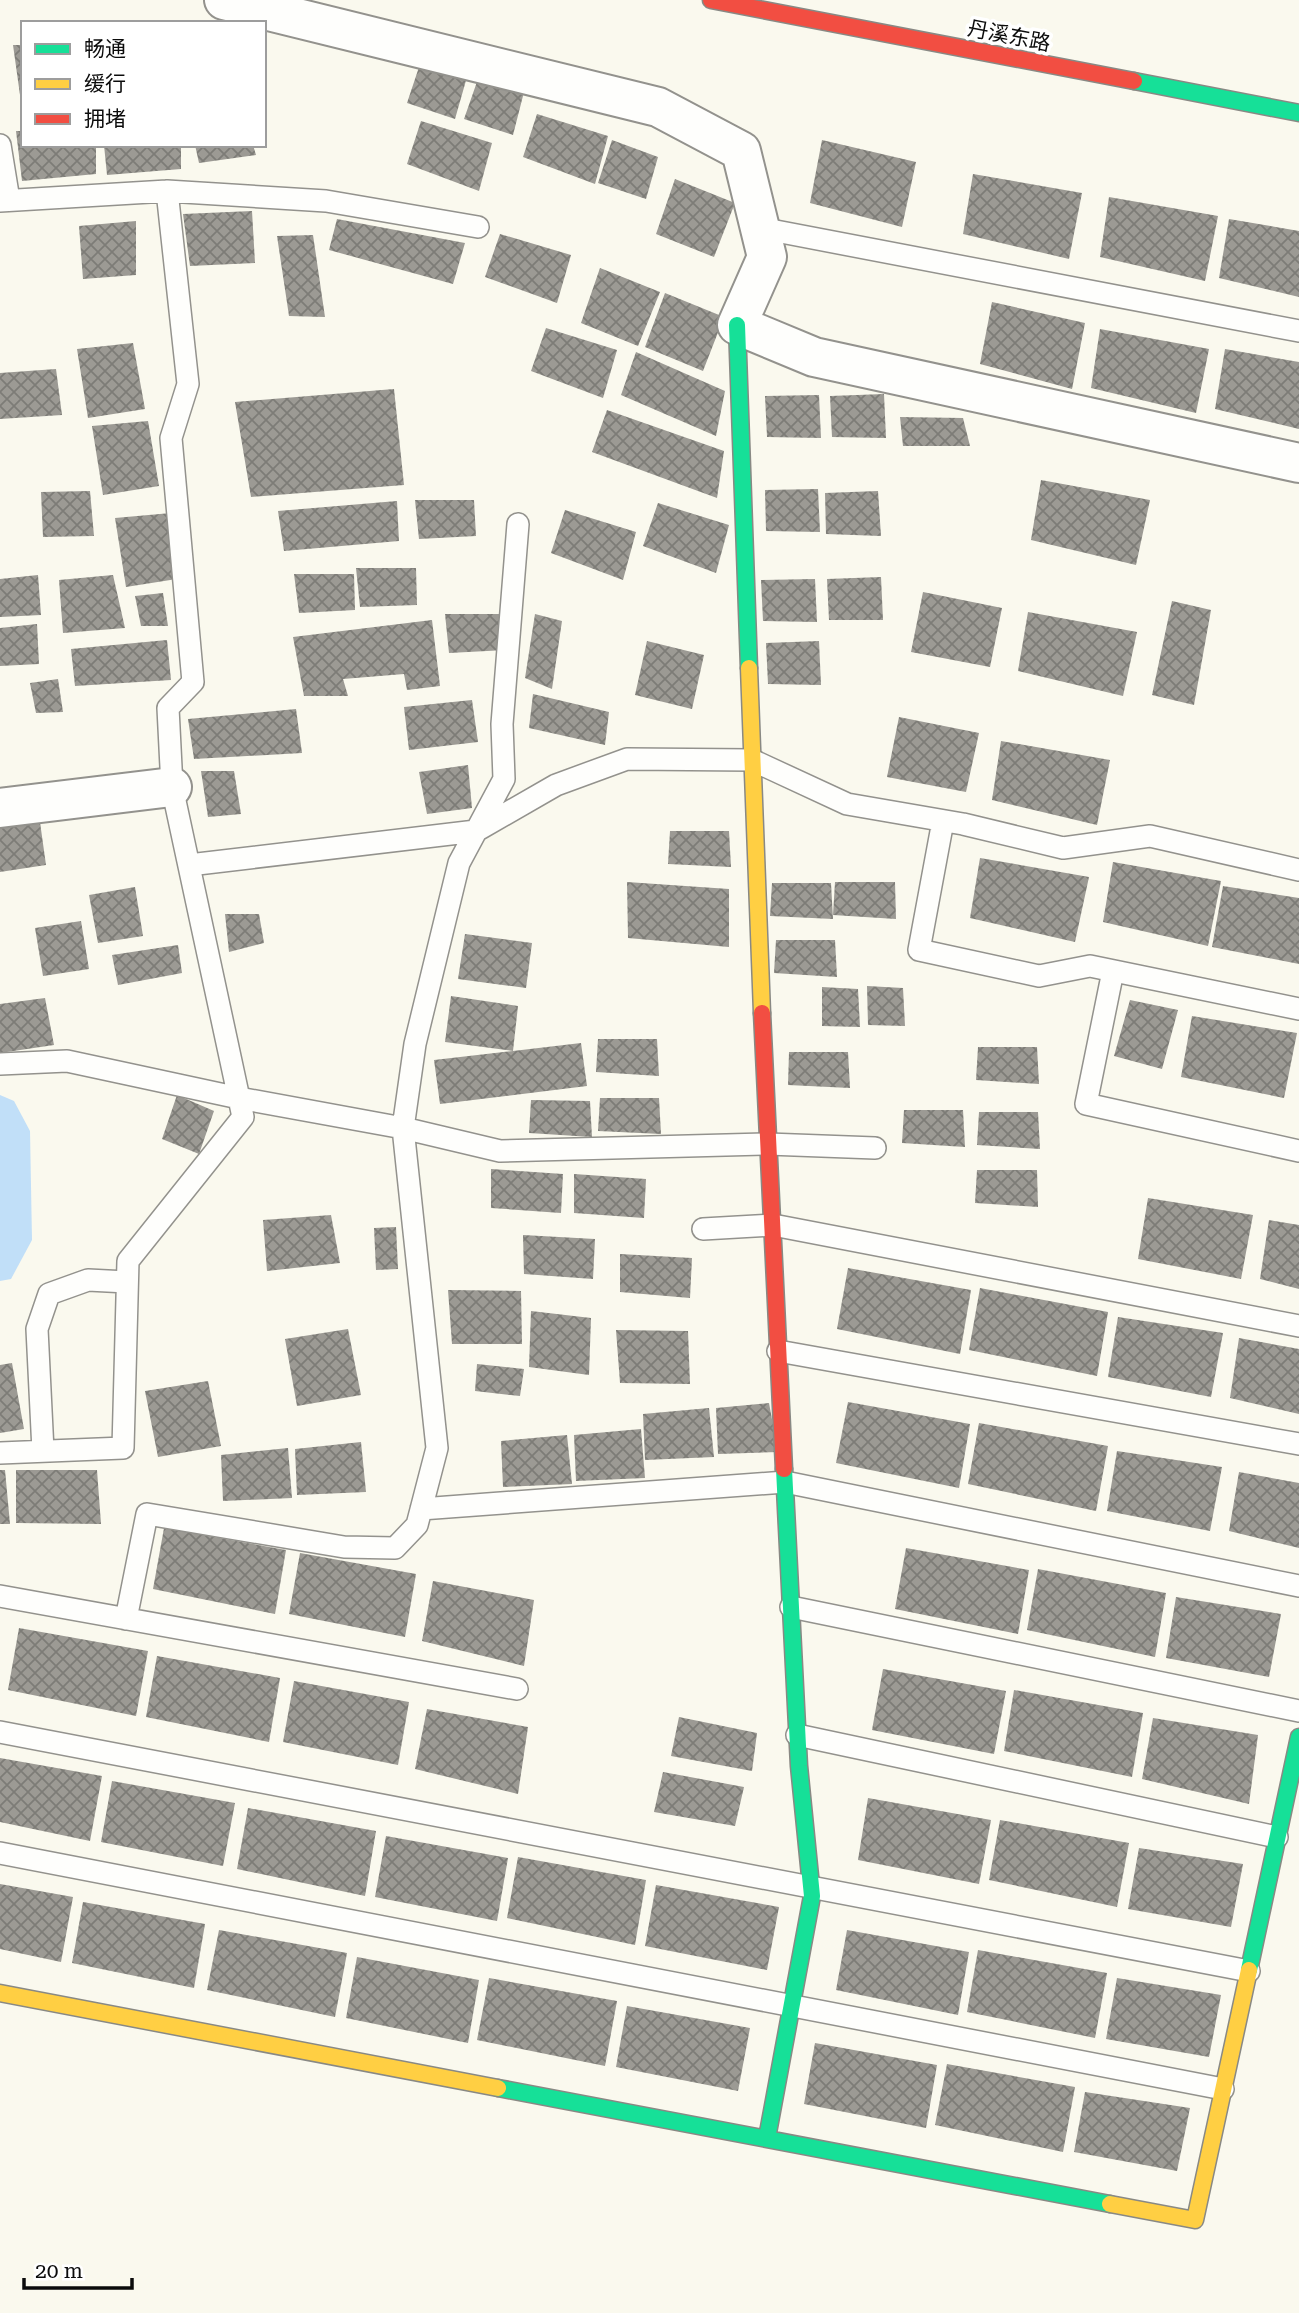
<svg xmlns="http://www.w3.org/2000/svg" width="1299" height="2313" font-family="'Roboto Serif','Noto Sans SC',serif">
<defs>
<pattern id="building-cross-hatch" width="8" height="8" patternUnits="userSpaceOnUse" patternTransform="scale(1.75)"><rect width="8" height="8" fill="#9c9a94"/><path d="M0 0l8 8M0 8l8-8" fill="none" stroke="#7d7c77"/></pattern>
</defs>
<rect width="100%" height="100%" fill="#faf9ee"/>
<path fill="#c1dff8" d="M0,1095L14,1101L30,1131L32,1240L11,1279L0,1281Z"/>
<path fill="url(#building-cross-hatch)" d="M13,45H23V94L20,95Z
M421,61L467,77L455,119L407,103Z
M479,76L524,92L513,135L464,119Z
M537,114L608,136L595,184L523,157Z
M421,121L492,143L479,191L407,164Z
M16,131H23V145H96V174L22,181Z
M612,140L658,157L646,199L598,183Z
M822,140L916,162L902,227L810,203Z
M104,145H181V169L107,175Z
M195,145H253L256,155L199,163Z
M973,174L1082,193L1069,259L963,234Z
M675,179L735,203L714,257L656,234Z
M1109,197L1218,216L1205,281L1100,257Z
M252,211L255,263L190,266L183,214Z
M337,219L465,243L453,284L329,250Z
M1229,219L1299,231V297L1219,278Z
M136,221V275L83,279L79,226Z
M500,234L571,255L557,303L485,277Z
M313,235L325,317L289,316L277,236Z
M600,268L660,292L638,346L581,323Z
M665,293L724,317L703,371L645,347Z
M992,302L1085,323L1072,389L980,364Z
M546,328L617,350L603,398L531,371Z
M1100,329L1209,349L1196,413L1091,388Z
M133,343L145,409L88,418L77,349Z
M1225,349L1299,362V429L1215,409Z
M636,352L725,391L716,436L621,395Z
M56,369L62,415L0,419V373Z
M394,389L404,485L251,497L235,402Z
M884,394L886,438L832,437L830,396Z
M819,395L821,438L767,437L765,396Z
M607,410L724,451L717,498L592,452Z
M900,417L963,418L970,446H903Z
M148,421L159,486L103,495L92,426Z
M1041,480L1150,500L1136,565L1031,540Z
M818,489L820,532L766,531L765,490Z
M90,491L94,536L43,537L41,492Z
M878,491L881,536L826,534L825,493Z
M415,500H474L476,536L419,539Z
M397,501L399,541L284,551L278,511Z
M658,503L729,525L716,573L643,546Z
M565,510L636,532L623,580L551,553Z
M171,513L183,578L126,587L115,518Z
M356,568H416L417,605L360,607Z
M294,574H354L355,610L299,613Z
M38,575L41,615L0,617V579Z
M113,575L125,628L63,633L59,580Z
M881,577L883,620H829L827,579Z
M815,579L817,622L763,621L761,580Z
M923,592L1002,608L990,667L911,652Z
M163,593L168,626H141L135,596Z
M1172,601L1211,610L1194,705L1152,695Z
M1028,612L1137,632L1123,696L1018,671Z
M445,614H504L506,650L449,653Z
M535,614L562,621L552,689L525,678Z
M432,620L440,686L407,690L404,674L343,679L348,696H304L293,637Z
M37,624L39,664L0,666V628Z
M167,640L171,680L75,686L71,649Z
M647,641L704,655L692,709L635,695Z
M819,641L821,685L768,684L766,643Z
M58,679L63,712L36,713L30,683Z
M533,694L609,712L605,745L529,728Z
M472,700L478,742L409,750L404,707Z
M296,709L302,753L194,759L188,719Z
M899,717L979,733L966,792L887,777Z
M1001,741L1110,760L1097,825L992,800Z
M468,765L472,808L427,814L419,772Z
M201,771H234L241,814L208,817Z
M39,815L46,865L0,872V822Z
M670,831H729L731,867L668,864Z
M980,858L1089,877L1075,942L970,918Z
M1113,862L1221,881L1208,946L1103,922Z
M627,882L729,889V947L628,938Z
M835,882H895L896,919L833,915Z
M772,883H831L833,919L770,916Z
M1223,886L1299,898V964L1212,947Z
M135,887L143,936L98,943L89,895Z
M225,914H259L264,943L229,952Z
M81,921L89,969L43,976L35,928Z
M465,934L532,943L526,988L458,979Z
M776,940H835L837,977L774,973Z
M178,945L182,973L118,985L112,955Z
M867,986L903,988L905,1026L868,1025Z
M822,987L858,989L860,1027L822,1026Z
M451,996L518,1006L513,1051L581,1043L587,1086L440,1104L434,1060L513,1051L445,1042Z
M45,998L54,1045L0,1053V1004Z
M1130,1000L1178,1010L1162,1069L1114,1056Z
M1192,1016L1297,1033L1284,1098L1181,1077Z
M598,1039H657L659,1076L596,1072Z
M978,1047H1037L1039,1084L976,1080Z
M789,1052H848L850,1088L788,1085Z
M177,1095L214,1111L199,1154L162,1139Z
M600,1098H659L661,1134L598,1131Z
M531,1100L590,1101L592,1137L529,1133Z
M904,1110H963L965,1147L902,1143Z
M979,1112H1038L1040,1149L977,1145Z
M491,1169L563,1174L561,1213L491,1208Z
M977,1170H1037L1038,1207L975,1203Z
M574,1174L646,1179L644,1218L574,1213Z
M1148,1198L1253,1215L1241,1279L1138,1259Z
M331,1215L340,1263L267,1271L263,1220Z
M1269,1220L1299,1225V1289L1260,1279Z
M396,1227L398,1269L376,1270L374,1228Z
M523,1235L595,1239L593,1279L524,1274Z
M620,1254L692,1258L690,1298L620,1292Z
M848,1268L971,1290L960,1354L837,1329Z
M980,1288L1108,1312L1097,1376L969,1350Z
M448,1290L521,1291L522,1344H452Z
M531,1311L591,1318L589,1375L529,1367Z
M1118,1317L1223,1333L1211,1397L1108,1377Z
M348,1329L361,1395L297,1406L285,1339Z
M616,1330L688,1331L690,1384L620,1383Z
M1239,1338L1299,1349V1414L1230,1398Z
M12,1363L24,1429L0,1433V1365Z
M477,1364L524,1369L520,1396L475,1391Z
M208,1381L221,1446L158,1457L145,1391Z
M848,1402L970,1424L959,1488L836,1463Z
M769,1403L778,1452L718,1454L716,1408Z
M709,1408L714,1457L645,1460L643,1414Z
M979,1423L1108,1446L1096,1511L968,1484Z
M641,1429L645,1478L576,1481L574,1435Z
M567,1435L572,1484L503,1487L501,1441Z
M361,1442L366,1492L297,1495L295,1449Z
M288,1448L292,1498L223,1501L221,1455Z
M1117,1451L1222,1467L1210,1531L1107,1511Z
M0,1470H5L10,1524H0Z
M16,1470H97L101,1524L16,1523Z
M1239,1472L1299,1483V1548L1229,1531Z
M164,1528L286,1550L275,1614L153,1589Z
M906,1548L1029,1570L1018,1634L895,1609Z
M300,1553L416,1574L405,1637L289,1614Z
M1038,1569L1166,1593L1155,1657L1027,1630Z
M433,1581L534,1600L524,1666L422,1641Z
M1176,1597L1281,1614L1269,1677L1166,1658Z
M19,1628L148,1651L136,1716L8,1690Z
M157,1656L280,1678L269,1742L146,1717Z
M883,1669L1006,1691L994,1754L872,1730Z
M294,1681L409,1702L398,1765L283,1742Z
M1014,1690L1143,1713L1132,1777L1004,1751Z
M427,1709L528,1727L518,1794L415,1769Z
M679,1717L757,1733L752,1771L671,1756Z
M1153,1718L1258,1735L1249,1804L1142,1779Z
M0,1758L102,1776L90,1841L0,1822Z
M663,1772L744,1787L735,1826L654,1812Z
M112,1781L235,1803L223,1866L101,1842Z
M868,1798L991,1820L979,1884L858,1860Z
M248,1808L376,1831L365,1896L237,1869Z
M1000,1820L1129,1843L1117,1907L989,1880Z
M386,1836L508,1858L497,1921L375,1897Z
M1139,1848L1243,1864L1231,1927L1128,1909Z
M518,1857L646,1880L635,1945L507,1918Z
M0,1884L73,1897L61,1962L0,1949Z
M656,1885L779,1907L767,1970L645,1946Z
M83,1902L205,1924L194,1988L72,1963Z
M219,1930L347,1953L335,2017L207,1990Z
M847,1930L969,1952L958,2015L836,1990Z
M978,1950L1107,1973L1095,2038L967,2012Z
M357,1957L479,1980L468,2043L346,2018Z
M489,1978L617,2001L605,2066L477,2040Z
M1117,1978L1221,1995L1209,2057L1106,2039Z
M627,2006L750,2028L738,2091L616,2067Z
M815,2043L937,2065L926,2128L804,2104Z
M947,2064L1075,2087L1063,2152L935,2125Z
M1085,2092L1190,2108L1177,2171L1074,2152Z"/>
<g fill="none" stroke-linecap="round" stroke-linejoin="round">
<g stroke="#93928d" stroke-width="24">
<path id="lane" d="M0,145L9,200
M0,201L167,191L326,201L478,227
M760,228L1299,331
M943,821L919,950L1039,976L1090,966L1299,1009
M189,865L476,831L556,785L627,759L752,760L847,804L963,824L1063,848L1150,836L1299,870
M1113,971L1086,1104L1299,1151
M0,1064L67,1061L239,1098L403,1128L500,1151L768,1144L875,1148
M703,1229L773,1225L1299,1326
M778,1351L1299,1444
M43,1451L37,1329L49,1294L88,1280L127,1282
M0,1453L123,1448L128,1261L243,1117L172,787L168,708L193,682L171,438L188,384L167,191
M421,1509L785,1482L1299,1586
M0,1596L517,1689
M791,1607L1299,1711
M126,1619L147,1514L344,1547L395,1548L417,1525L437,1448L403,1128L415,1044L459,863L504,779L502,724L518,524
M0,1732L1249,1971
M797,1735L1277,1837
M0,1853L1223,2089"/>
</g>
<g stroke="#93928d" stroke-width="42">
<path id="street" d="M224,0L658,107L741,151L767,257L737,325L814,357L1299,463
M0,808L172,787"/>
</g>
<g stroke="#898984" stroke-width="19">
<path id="fast" d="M1134,81L1299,113
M737,325L749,668
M1249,1970L1299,1737
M498,2088L1110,2204
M767,2138L812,1896L799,1766L784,1469"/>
</g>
<g stroke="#898984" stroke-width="19">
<path id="slow" d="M749,668L762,1013
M0,1993L498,2088
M1110,2204L1195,2220L1249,1970"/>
</g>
<g stroke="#898984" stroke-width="19">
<path id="jam" d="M711,0L1134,81
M762,1013L784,1469"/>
</g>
<use href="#lane" stroke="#fefefc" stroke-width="21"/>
<use href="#street" stroke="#fefefc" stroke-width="38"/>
<use href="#fast" stroke="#16e098" stroke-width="16"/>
<use href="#slow" stroke="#ffcf43" stroke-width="16"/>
<use href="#jam" stroke="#f24e42" stroke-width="16"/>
</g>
<g text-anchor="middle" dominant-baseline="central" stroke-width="7" stroke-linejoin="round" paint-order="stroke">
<g font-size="21" fill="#0b0b0b" stroke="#fff">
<text transform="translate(1009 36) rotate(11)">丹溪东路</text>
</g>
</g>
<rect x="21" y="21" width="245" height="126" fill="#ffffff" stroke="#9d9d9d" stroke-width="2"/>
<rect x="35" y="44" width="35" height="10" fill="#16e098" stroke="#9d9d9d" stroke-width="2"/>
<text x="84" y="56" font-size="21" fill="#0b0b0b">畅通</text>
<rect x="35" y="79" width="35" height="10" fill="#ffcf43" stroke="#9d9d9d" stroke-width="2"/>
<text x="84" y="91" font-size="21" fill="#0b0b0b">缓行</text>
<rect x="35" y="114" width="35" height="10" fill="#f24e42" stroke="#9d9d9d" stroke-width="2"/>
<text x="84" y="126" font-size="21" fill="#0b0b0b">拥堵</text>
<path d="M24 2278v10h108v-10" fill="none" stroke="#0b0b0b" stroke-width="3.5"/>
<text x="35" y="2278" font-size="21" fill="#0b0b0b" stroke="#ffffff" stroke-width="5" paint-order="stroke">20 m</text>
</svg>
